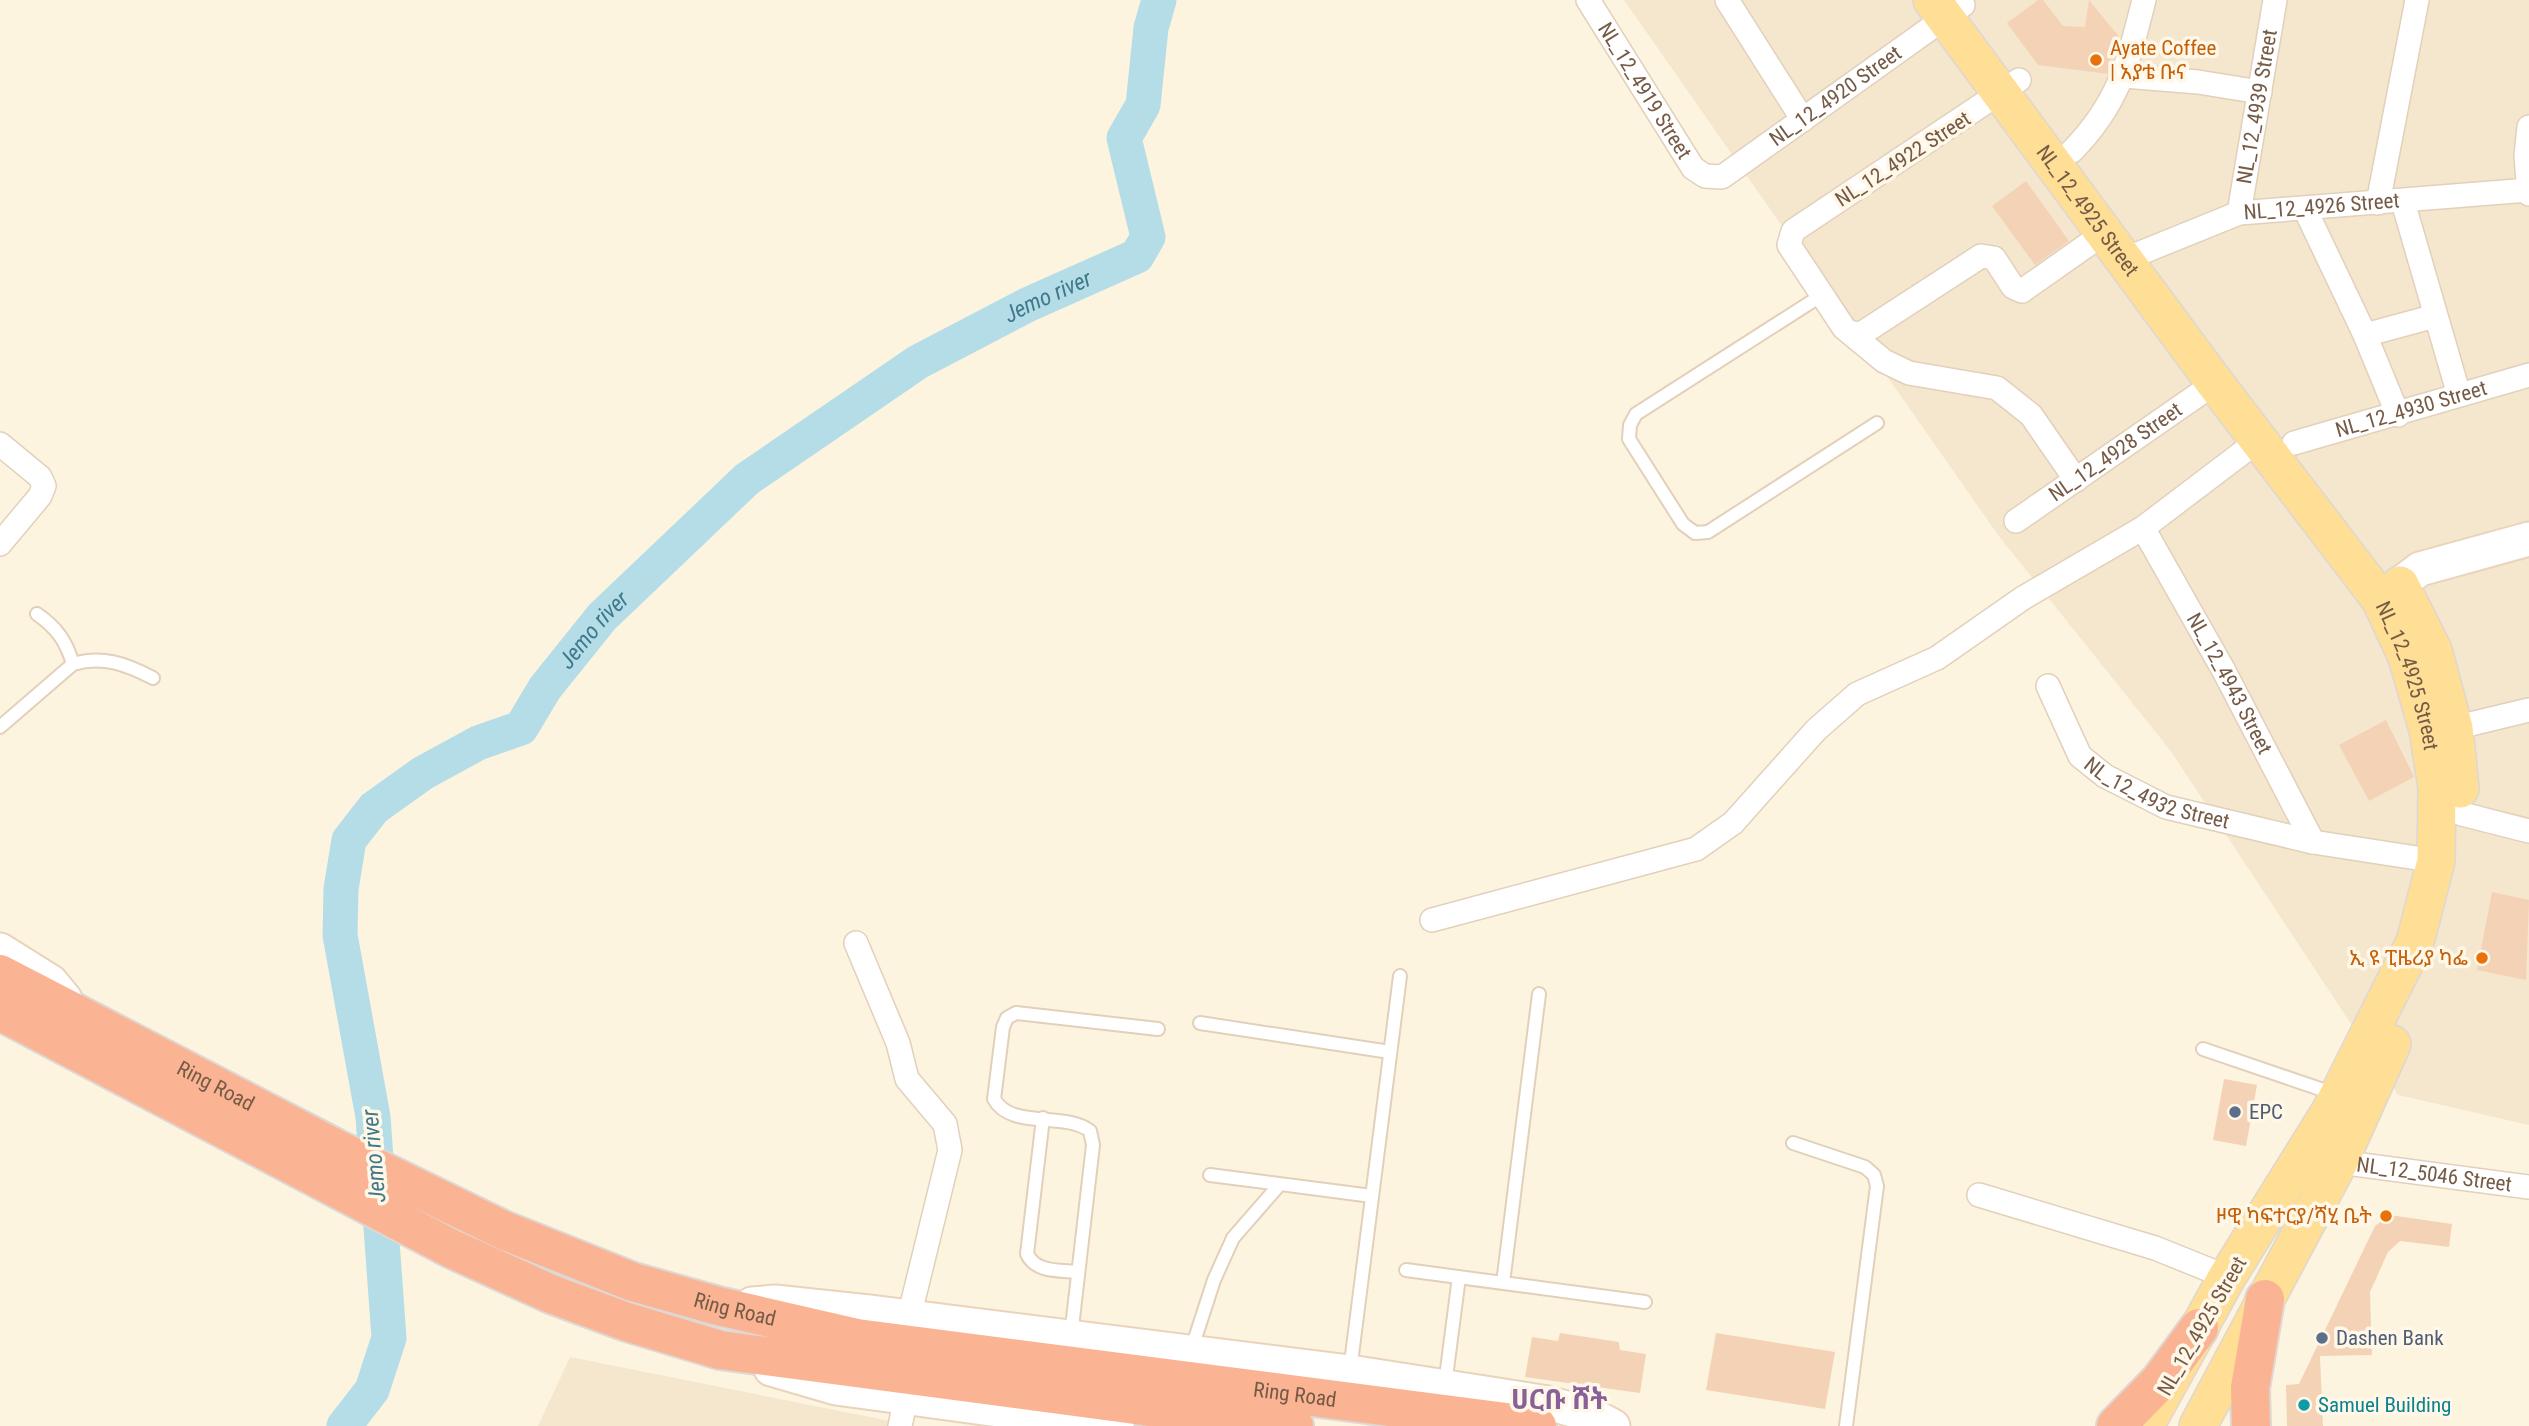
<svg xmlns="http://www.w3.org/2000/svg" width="2529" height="1426" font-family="'Roboto Condensed','Noto Sans Ethiopic',sans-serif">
<rect width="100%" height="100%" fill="#fdf4e0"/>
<path fill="#f5e6ce" d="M1624,0H2529V1125L2398,1095L2170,750L1998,535Z
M570,1357L915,1426H538Z"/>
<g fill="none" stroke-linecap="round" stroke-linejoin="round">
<path stroke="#b4dde7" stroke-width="35" id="s1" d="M344,1426L372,1390L389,1338L373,1117L340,935L341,889L349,840L374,808L423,773L478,743L521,728L545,688L602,617L747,479L918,362L1027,305L1137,256L1148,237L1124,138L1143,105L1151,28L1159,0"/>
</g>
<path fill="#f4d2b6" d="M2038,0H2043L2063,26L2085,27L2089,0L2120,38L2108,74L2038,65L2007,23Z
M2026,181L2069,241L2035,265L1992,206Z
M2386,720L2414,777L2369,801L2339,745Z
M2492,892L2529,900L2526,980L2477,970Z
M2224,1079L2257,1085L2246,1146L2213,1140Z
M2390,1215L2452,1224L2449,1247L2400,1241L2388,1252L2370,1292L2372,1355L2320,1356L2323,1426H2287L2286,1385L2299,1384L2375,1226Z
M1560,1333L1619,1342L1620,1350L1646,1354L1640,1393L1525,1377L1532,1337L1558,1341Z
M1716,1333L1835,1352L1825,1409L1706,1390Z"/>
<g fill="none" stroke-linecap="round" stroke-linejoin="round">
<g stroke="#e2d0bb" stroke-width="16">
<path id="lane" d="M1822,295L1636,414L1630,425L1629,439L1683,524L1695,533L1708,532L1877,423
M37,614C57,628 66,641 73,664
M0,727L73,664C102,655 126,664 153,678
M1200,1023L1390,1052
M2203,1049L2335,1094
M1043,1118L1027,1254C1036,1273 1060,1270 1078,1272
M1793,1143L1865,1167L1874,1175L1877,1186L1846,1426
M1210,1175L1372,1196
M1406,1270L1645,1302
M1503,1283L1539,994
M1071,1336L1093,1145L1090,1131C1064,1111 1011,1130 994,1099L1003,1027L1007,1018L1016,1013L1158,1029
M1191,1351L1214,1280L1233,1238L1280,1184
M1350,1371L1400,976
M1445,1385L1459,1277"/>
</g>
<g stroke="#e2d0bb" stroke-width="26">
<g id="street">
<path id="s2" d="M1588,0L1693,168L1705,176L1722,177L1963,5"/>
<path d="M1727,0L1803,120"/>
<path d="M2124,76L2198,82L2260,92"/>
<path d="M2019,80L1793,231L1789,245L1844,328L1884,361L1909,373L1997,388L2031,415L2076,480"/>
<path d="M2529,127L2526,156L2529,194"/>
<path d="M2072,151C2119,103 2128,63 2144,0"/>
<path d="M2403,202L2459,395"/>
<path d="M2378,203L2417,0"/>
<path d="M2305,209L2365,335L2398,415"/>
<path id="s3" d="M2239,213L2275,0"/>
<path id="s4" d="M2123,260L2239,213L2529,190"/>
<path d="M1852,333L1861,334L1981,256L1994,258L2013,287L2022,291L2103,234"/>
<path d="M2365,335L2435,316"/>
<path id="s5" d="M2294,443L2529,375"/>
<path d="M0,444L40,477L44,486L40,496L0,544"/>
<path id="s6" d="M2016,521L2215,383"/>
<path id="s7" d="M2143,528L2224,671L2313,842"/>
<path id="s8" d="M2048,686L2080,756L2105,776L2166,807L2313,842L2436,861"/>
<path d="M2454,728L2529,710"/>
<path d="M2462,814L2529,831"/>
<path d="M1432,920L1696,849L1733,823L1816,730L1857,694L1937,658L2023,598L2143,528L2259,440"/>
<path d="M856,943L898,1043L907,1079L945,1124L950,1150L909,1317"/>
<path id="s9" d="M2339,1162L2529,1187"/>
<path d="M1979,1195L2155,1248L2227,1277"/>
<path d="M900,1426L906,1397"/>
</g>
</g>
<g stroke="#e9d3bb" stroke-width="37">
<path id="secondary" d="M2380,599L2420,569L2529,539
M0,950L51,982L65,999
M752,1304L775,1302L869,1312L1350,1372L1548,1403L1594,1416L1613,1426
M771,1369L836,1388L1117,1426"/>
</g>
<g stroke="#ded7d3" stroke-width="40">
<g id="primary">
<path id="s10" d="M1932,0L2215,383L2380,599L2407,657L2428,730L2437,787L2436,861L2415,942L2331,1110L2227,1277L2145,1426"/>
<path d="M2400,585L2433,650L2454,728L2460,789"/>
<path d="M2198,1426L2339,1162L2392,1044"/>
</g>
</g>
<g stroke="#ded7d3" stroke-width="42">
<g id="highway">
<path id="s11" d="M0,974L335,1148L503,1230L633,1282L718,1306L857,1338L1537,1426"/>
<path d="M0,1011L450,1248L551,1294L627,1322L720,1350L1294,1426"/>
<path d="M2116,1426L2160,1381L2199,1328"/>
<path d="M2251,1426L2250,1388L2265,1299"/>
</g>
</g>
<use href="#lane" stroke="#fff" stroke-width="12"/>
<use href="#street" stroke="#fff" stroke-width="23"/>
<use href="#secondary" stroke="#fff" stroke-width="33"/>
<use href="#primary" stroke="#ffde95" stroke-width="37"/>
<use href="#highway" stroke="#fbb493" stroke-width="38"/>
</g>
<g fill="#e8710a" stroke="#fff7e7" stroke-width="2.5">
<circle cx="2096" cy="60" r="7"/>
<circle cx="2482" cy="958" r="7"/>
<circle cx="2386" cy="1216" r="7"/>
</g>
<g fill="#5c6f8a" stroke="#fff7e7" stroke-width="2.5">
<circle cx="2235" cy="1112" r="7"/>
<circle cx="2322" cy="1338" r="7"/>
</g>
<circle fill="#0f9aa8" stroke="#fff7e7" stroke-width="2.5" cx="2304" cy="1405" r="7"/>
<g text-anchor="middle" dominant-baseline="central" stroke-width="7" stroke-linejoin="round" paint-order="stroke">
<g font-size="21" fill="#c56008" stroke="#fff7e7" text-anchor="end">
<text x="2110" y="48" text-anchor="start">Ayate Coffee<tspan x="2110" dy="24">| አያቴ ቡና</tspan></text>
<text x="2468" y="958">ኢ ዩ ፒዜሪያ ካፌ</text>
<text x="2372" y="1216">ዞዊ ካፍተርያ/ሻሂ ቤት</text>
</g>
<g font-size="21" fill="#755a46" stroke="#fff7e7">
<text stroke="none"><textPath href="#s2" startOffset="107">NL_12_4919 Street</textPath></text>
<text stroke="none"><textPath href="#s2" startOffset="369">NL_12_4920 Street</textPath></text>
<text stroke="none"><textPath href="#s3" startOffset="108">NL_12_4939 Street</textPath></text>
<text transform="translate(1903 159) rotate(-33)">NL_12_4922 Street</text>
<text stroke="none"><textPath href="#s4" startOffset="208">NL_12_4926 Street</textPath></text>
<text stroke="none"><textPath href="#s10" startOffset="262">NL_12_4925 Street</textPath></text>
<text stroke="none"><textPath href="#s5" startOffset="122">NL_12_4930 Street</textPath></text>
<text stroke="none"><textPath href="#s6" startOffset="121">NL_12_4928 Street</textPath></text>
<text stroke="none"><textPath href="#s10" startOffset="830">NL_12_4925 Street</textPath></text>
<text stroke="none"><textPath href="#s7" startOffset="178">NL_12_4943 Street</textPath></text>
<text stroke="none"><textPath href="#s8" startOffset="164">NL_12_4932 Street</textPath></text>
<text stroke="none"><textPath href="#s11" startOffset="243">Ring Road</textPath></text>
<text stroke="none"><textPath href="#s9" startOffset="96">NL_12_5046 Street</textPath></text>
<text stroke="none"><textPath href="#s11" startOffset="810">Ring Road</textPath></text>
<text transform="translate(2202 1326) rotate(-60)">NL_12_4925 Street</text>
<text stroke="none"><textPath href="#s11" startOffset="1377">Ring Road</textPath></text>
</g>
<g font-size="21" fill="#4e5e75" stroke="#fff7e7" text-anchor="start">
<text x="2249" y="1112">EPC</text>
<text x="2336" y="1338">Dashen Bank</text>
</g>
<g font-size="21" fill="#0d838f" stroke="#fff7e7" text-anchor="start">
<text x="2318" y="1405">Samuel Building</text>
</g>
<g font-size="23" font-style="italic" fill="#3f798a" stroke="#fff7e7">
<text stroke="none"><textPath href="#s1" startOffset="1502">Jemo river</textPath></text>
<text stroke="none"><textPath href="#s1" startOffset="934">Jemo river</textPath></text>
<text transform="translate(374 1156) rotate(-95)">Jemo river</text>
</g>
<g font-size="28" font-weight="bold" fill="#896199" stroke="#fff7e7">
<text x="1559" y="1399">ሀርቡ ሸት</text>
</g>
</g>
</svg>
